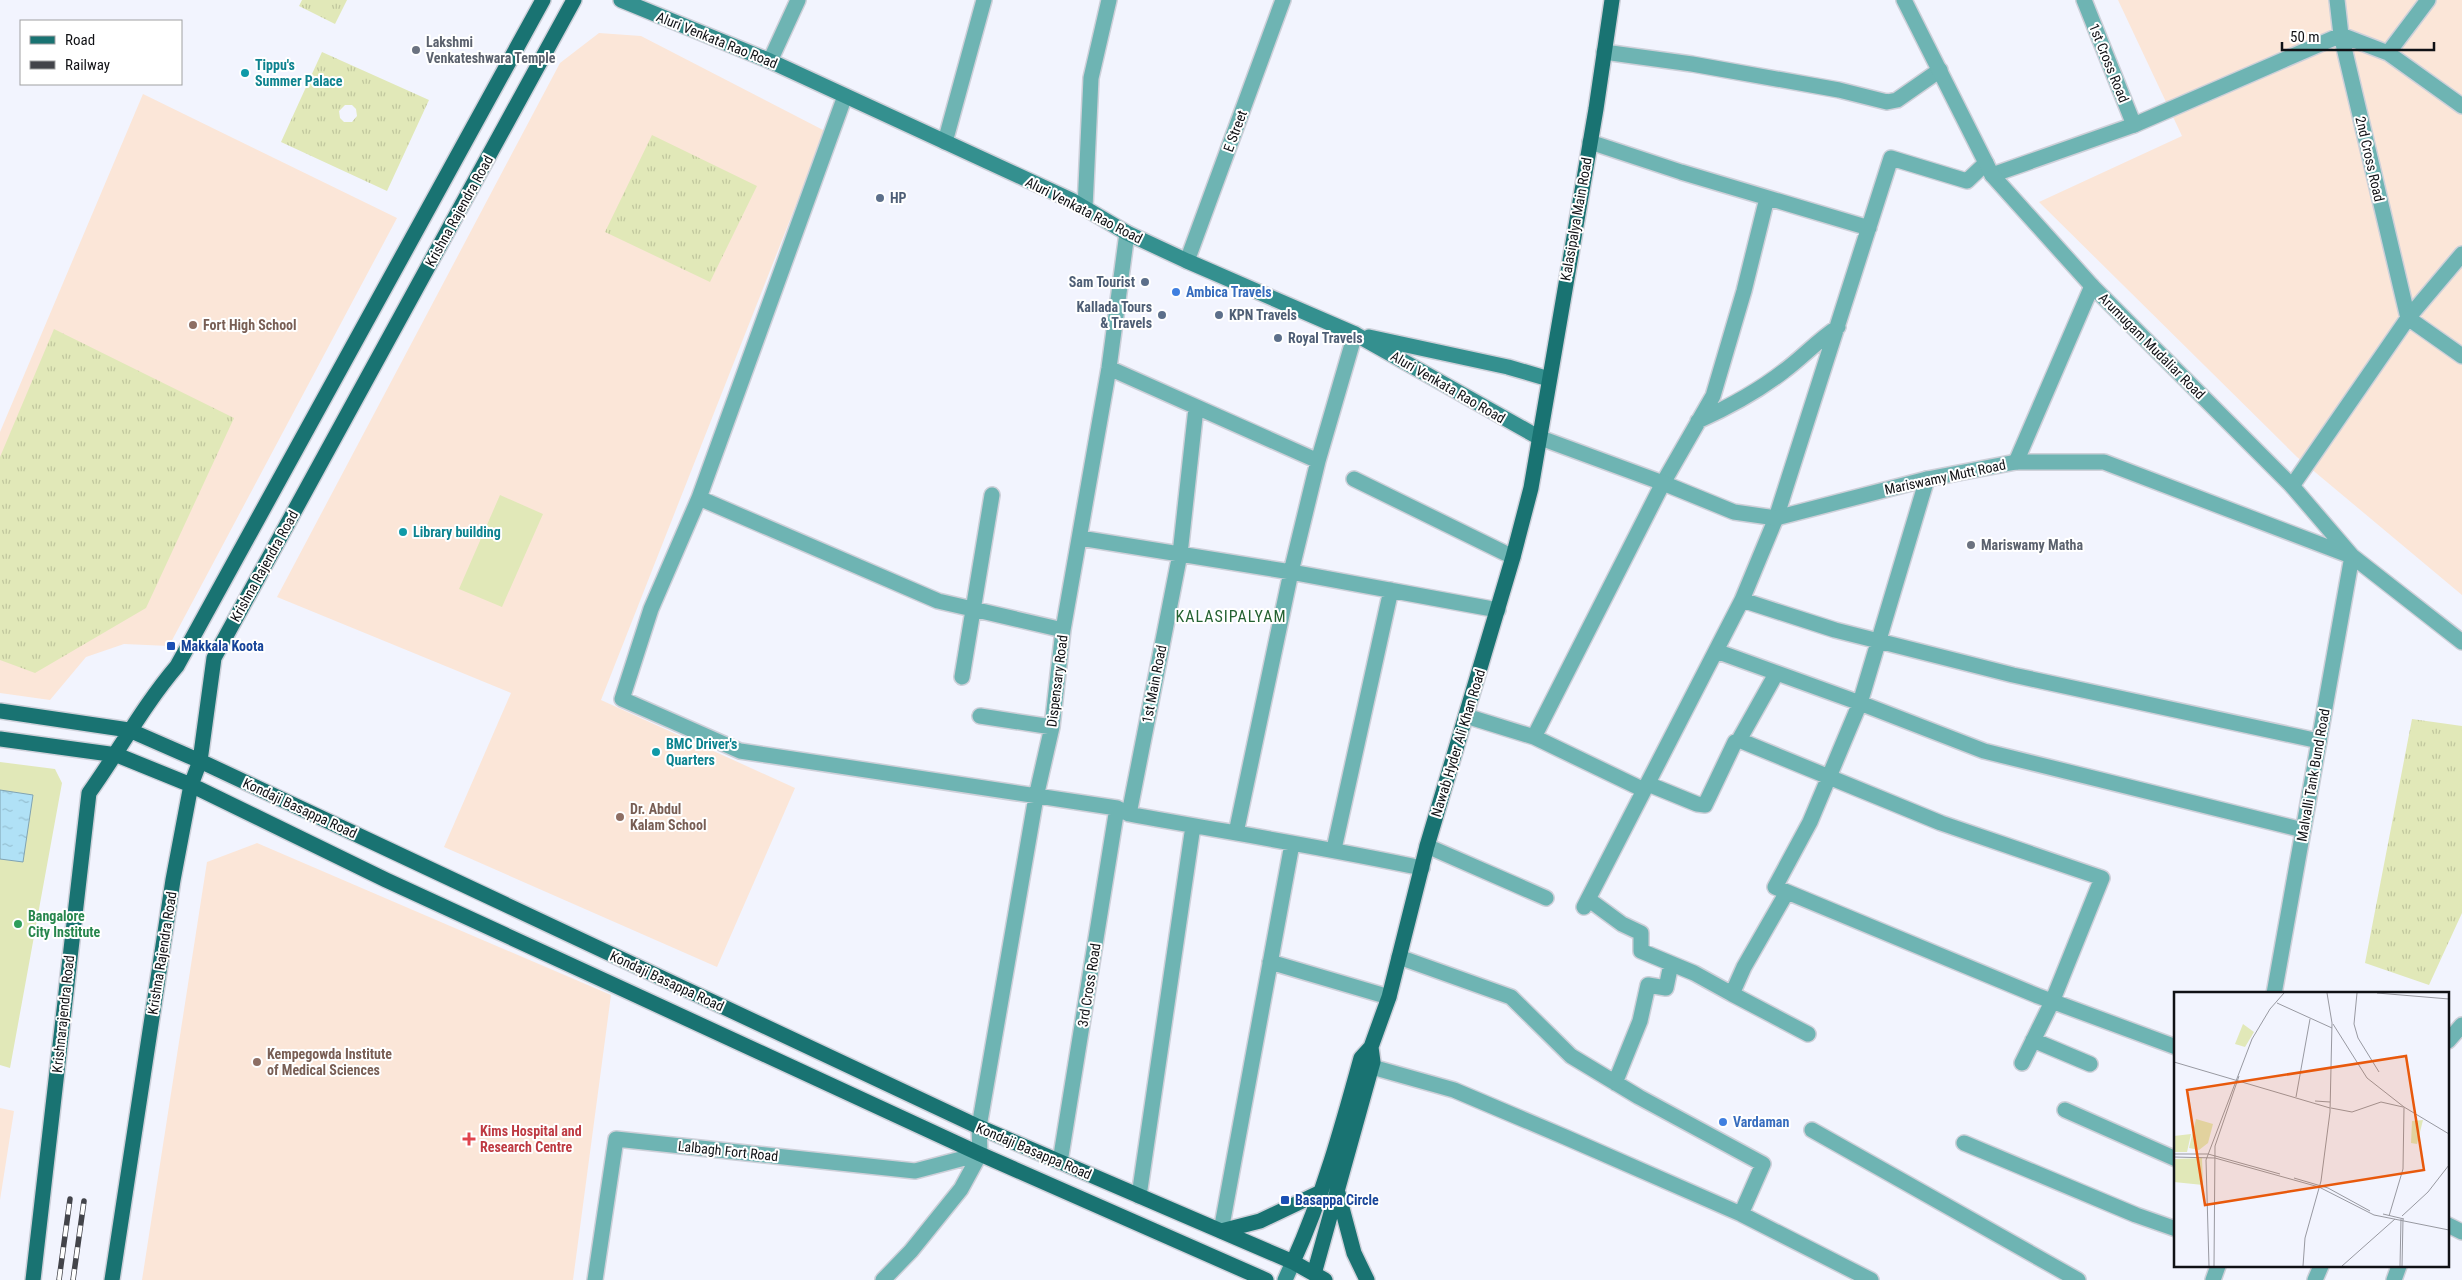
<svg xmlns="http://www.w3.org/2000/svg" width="2462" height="1280" font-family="'Roboto Condensed',sans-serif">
<defs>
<pattern id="grass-tufts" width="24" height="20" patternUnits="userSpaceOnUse" patternTransform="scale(1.25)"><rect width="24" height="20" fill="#e1e8b8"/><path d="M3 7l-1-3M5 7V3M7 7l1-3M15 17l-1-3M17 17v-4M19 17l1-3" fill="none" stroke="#c0c69d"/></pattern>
<pattern id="water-ripples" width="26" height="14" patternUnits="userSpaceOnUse" patternTransform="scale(1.25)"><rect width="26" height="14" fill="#b0e1f6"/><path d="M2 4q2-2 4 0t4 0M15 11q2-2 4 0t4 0" fill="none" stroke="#96c0d2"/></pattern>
</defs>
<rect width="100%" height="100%" fill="#f2f4fe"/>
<path fill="#fbe6d8" d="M2118,0H2462V595L2297,457L2039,202L2182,136Z
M599,33L641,36L825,131L601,700L795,788L717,967L444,847L511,693L277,597L560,63Z
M143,94L397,218L169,646L124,644L86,657L50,700L0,693V432Z
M257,843L611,995L573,1280H142L207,862Z
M0,1108L14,1111L0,1200Z"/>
<path fill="url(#grass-tufts)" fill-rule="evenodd" d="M302,0H347L335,24L299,6Z
M322,52L429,100L387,191L281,142ZM345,105H352L356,109L357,116L352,122H344L340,118L339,111Z
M652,135L757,186L710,282L605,232Z
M54,329L234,418L146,608L35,673L0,660V457Z
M2412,719L2462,726V913L2429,985L2365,963Z"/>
<path fill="#e1e8b8" d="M500,495L543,514L502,607L459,589Z
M0,762L55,769L62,783L10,1068L0,1065Z"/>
<path fill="url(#water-ripples)" stroke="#80a3b2" d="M0,790L33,795L23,862L0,859Z"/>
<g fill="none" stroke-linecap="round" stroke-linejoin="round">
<g stroke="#ced0d9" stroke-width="18">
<path id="minor" d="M2337,0L2341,35L2408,318L2462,356
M1604,52L1692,64L1839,90L1887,102L1897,100L1940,70
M2388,53L2428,0
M770,61L798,0
M845,96L699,498L651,609L622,699L740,751L1117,808L1129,814C1226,832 1324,847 1422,868
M945,142L984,0
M1590,142L1681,172L1869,228
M1992,175L2134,125L2341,35L2388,53L2462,106
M1085,208L1091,78L1109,0
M1109,368L1318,461
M1698,421C1729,407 1757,392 1784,371C1803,357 1818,340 1838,327
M2016,462L2092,286
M1354,479L1513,557
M1927,479L1860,703L1810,822L1775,887L2038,996L2176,1047
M2292,486L2408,318L2462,254
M699,498L938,601L1063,630
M1080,538L1291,572L1498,610
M1742,600L1835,630L2013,675L2319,741
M1716,651L1860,703L1984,751L2303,830
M962,677L992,495
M980,716L1052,727
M1466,716L1534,737L1644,790
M1534,737L1663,483L1713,396L1744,291L1767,198
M1739,740L1776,674
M1648,784L1697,804L1705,805L1735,742L1739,740L1941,823L2102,878L2052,1002L2022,1063
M1129,814L1180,554L1196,408
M1236,833L1291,572L1318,461L1355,334
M1427,846L1546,898
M1334,849L1391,590
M1588,899L1622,924L1641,933V951L1694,973L1732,994L1744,967L1787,892
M1584,907L1742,600L1776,518L1891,158L1967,181L1986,163
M1399,957L1511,997L1571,1056L1639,1097L1763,1164L1741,1214
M1270,962L1389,997
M1732,994L1808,1034
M2033,1040L2090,1064
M2448,1041L2462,1025
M1372,1067L1454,1090L1565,1137L1741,1214L1871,1280
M1615,1083L1640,1021L1648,985L1666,988L1671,964
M2065,1110L2176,1159
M1812,1130L2078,1280
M1964,1143L2136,1215L2176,1229
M1060,1162L1117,808
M1139,1196L1193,826
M2448,1225L2462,1232
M1221,1231L1292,844
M595,1280L616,1139L915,1171L980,1154
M883,1280L911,1251L961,1189L980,1154L979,1127L1036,797L1052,727L1063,630L1109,368L1127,233
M2315,1280L2321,1266
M2394,1280L2399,1266"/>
</g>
<g stroke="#ced0d9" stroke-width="18">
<path id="tertiary" d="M1904,0L1992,175L2092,286L2292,486L2352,556L2462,642
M2084,0L2134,125
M1187,261L1283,0
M1538,437L1663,483L1734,512L1776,518L1927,479L2016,462H2104L2351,556
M2274,994L2352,556
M2213,1280L2218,1266"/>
</g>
<g stroke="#ced0d9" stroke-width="18">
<path id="secondary" d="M621,0L770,61L1071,200L1127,233L1187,261L1355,334L1538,437
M1369,337L1508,367L1549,379
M1285,1280L1293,1262"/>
</g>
<g stroke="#ced0d9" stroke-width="18">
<path id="primary" d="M0,711L129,730L200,761L979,1127L1293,1262L1325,1280
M0,739L117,755L191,785L386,880L614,985L980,1154L1266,1280
M1338,1193L1354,1253L1367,1280
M1221,1231L1260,1221L1321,1192
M1293,1262C1323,1196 1342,1127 1361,1058L1371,1047L1389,997L1427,846L1513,557L1531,488L1596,109L1612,0
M1314,1274L1373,1062L1371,1047
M33,1280L89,793C119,751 143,706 177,666L543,0
M112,1280L173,880L191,785L200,761L214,658L574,0"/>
</g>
<use href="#minor" stroke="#6eb4b3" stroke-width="15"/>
<use href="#tertiary" stroke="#6eb4b3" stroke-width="15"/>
<use href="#secondary" stroke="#34908f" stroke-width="15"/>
<use href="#primary" stroke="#197372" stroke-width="15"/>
<g stroke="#43444a" stroke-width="5.5">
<path id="rail" d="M59,1280L70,1199
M73,1280L84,1201"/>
</g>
<use href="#rail" stroke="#fff" stroke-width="4" stroke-dasharray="11" stroke-linecap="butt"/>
</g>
<g fill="#6b7280" stroke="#fff" stroke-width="2">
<circle cx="416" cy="50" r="5"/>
<circle cx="1971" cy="545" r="5"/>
</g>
<g fill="#0f9aa8" stroke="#fff" stroke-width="2">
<circle cx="245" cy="73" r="5"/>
<circle cx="403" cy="532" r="5"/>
<circle cx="656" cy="752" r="5"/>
</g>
<g fill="#5c6f8a" stroke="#fff" stroke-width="2">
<circle cx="880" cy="198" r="5"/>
<circle cx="1145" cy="282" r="5"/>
<circle cx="1162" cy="315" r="5"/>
<circle cx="1219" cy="315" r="5"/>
<circle cx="1278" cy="338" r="5"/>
</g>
<g fill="#3f7fe0" stroke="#fff" stroke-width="2">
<circle cx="1176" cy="292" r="5"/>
<circle cx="1723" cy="1122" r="5"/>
</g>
<g fill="#8d6e63" stroke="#fff" stroke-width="2">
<circle cx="193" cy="325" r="5"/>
<circle cx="620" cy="817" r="5"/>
<circle cx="257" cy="1062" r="5"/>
</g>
<g fill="#1a4fb4" stroke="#fff" stroke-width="2">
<rect x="166" y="641" width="10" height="10" rx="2.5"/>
<rect x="1280" y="1195" width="10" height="10" rx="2.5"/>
</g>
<circle fill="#2e9e5b" stroke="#fff" stroke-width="2" cx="18" cy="924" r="5"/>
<path fill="#e0444e" stroke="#fff" stroke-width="2" d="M466.5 1131.5h5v5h5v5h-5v5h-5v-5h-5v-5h5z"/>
<g text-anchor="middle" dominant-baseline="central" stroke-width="4" stroke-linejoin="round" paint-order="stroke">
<g font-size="14" fill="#101115" stroke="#fff">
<text transform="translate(717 40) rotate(22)">Aluri Venkata Rao Road</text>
<text transform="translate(2109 63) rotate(68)">1st Cross Road</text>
<text transform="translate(1235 131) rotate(-70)">E Street</text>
<text transform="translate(2370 159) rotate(77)">2nd Cross Road</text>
<text transform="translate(1084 210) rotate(27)">Aluri Venkata Rao Road</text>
<text transform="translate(459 211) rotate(-61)">Krishna Rajendra Road</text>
<text transform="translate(1576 219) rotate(-80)">Kalasipalya Main Road</text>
<text transform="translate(2152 346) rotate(45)">Arumugam Mudaliar Road</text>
<text transform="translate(1448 387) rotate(30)">Aluri Venkata Rao Road</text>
<text transform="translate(1945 477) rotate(-12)">Mariswamy Mutt Road</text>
<text transform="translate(264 566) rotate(-61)">Krishna Rajendra Road</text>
<text transform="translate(1057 681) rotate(-83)">Dispensary Road</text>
<text transform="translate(1154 684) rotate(-79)">1st Main Road</text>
<text transform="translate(1458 743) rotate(-73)">Nawab Hyder Ali Khan Road</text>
<text transform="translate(2313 775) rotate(-80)">Malvalli Tank Bund Road</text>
<text transform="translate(300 808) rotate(25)">Kondaji Basappa Road</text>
<text transform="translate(162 953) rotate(-81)">Krishna Rajendra Road</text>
<text transform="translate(667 981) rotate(25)">Kondaji Basappa Road</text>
<text transform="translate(1089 985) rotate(-81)">3rd Cross Road</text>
<text transform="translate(63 1014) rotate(-84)">Krishnarajendra Road</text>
<text transform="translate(728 1151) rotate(6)">Lalbagh Fort Road</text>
<text transform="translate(1034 1151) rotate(23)">Kondaji Basappa Road</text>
</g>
<g font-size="14" font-weight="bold" fill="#5b616d" stroke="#fff" text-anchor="start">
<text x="426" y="42">Lakshmi<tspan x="426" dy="16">Venkateshwara Temple</tspan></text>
<text x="1981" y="545">Mariswamy Matha</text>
</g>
<g font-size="14" font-weight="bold" fill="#0d838f" stroke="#fff" text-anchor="start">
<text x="255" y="65">Tippu's<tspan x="255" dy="16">Summer Palace</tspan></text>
<text x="413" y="532">Library building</text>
<text x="666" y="744">BMC Driver's<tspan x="666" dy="16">Quarters</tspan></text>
</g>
<g font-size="14" font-weight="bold" fill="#4e5e75" stroke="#fff" text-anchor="start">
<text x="890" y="198">HP</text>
<text x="1135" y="282" text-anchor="end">Sam Tourist</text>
<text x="1152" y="307" text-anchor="end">Kallada Tours<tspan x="1152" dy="16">&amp; Travels</tspan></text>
<text x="1229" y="315">KPN Travels</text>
<text x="1288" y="338">Royal Travels</text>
</g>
<g font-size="14" font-weight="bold" fill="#366cbe" stroke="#fff" text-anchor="start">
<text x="1186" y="292">Ambica Travels</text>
<text x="1733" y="1122">Vardaman</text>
</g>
<g font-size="14" font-weight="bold" fill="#785e54" stroke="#fff" text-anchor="start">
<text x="203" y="325">Fort High School</text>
<text x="630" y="809">Dr. Abdul<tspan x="630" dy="16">Kalam School</tspan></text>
<text x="267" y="1054">Kempegowda Institute<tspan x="267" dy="16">of Medical Sciences</tspan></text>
</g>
<g font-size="14" font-weight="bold" fill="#164399" stroke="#fff" text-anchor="start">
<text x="181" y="646">Makkala Koota</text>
<text x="1295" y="1200">Basappa Circle</text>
</g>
<g font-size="14" font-weight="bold" fill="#27864d" stroke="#fff" text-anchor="start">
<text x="28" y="916">Bangalore<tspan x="28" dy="16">City Institute</tspan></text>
</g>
<g font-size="14" font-weight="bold" fill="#be3a42" stroke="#fff" text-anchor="start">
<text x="480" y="1131">Kims Hospital and<tspan x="480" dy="16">Research Centre</tspan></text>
</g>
<g font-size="16" letter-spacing="1" fill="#246232" stroke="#fff">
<text x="1231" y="616">KALASIPALYAM</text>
</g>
</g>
<g transform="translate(2174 992)">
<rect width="275" height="275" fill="#f2f4fe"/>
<path d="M69,32L80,40L71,55L61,52ZM22,127L39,132L34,151L25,158L15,156ZM249,128L243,152L237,151L238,129ZM17,142L13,160H0V144Z" fill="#e1e8b8"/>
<path d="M28,166L29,193L0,190V167Z" fill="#e1e8b8"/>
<path fill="none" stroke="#9899a1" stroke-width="1" d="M183,1L180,32L184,46L205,80M203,1L275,7M103,11L158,36M159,32L193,86L230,115L275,142M0,70L156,116M122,105L136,27M141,109L156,110M157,116L178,120L207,110L229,115M0,162H34L106,182M0,165L41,166L145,195L200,223L275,238M120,186L154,196L196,219M209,222L230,227M215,224L229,177L230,115M228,224L254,200L275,173M35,274L32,168L78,47L96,17L110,1M40,274L41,154L65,84M129,274L131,246L147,189L156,120L158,31L153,1M168,274L221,227M226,274L227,227M228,274L229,227"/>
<path fill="#e8590c" fill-opacity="0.15" stroke="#e8590c" stroke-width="2.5" d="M232,64L250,178L31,213L13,98Z"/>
<rect width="275" height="275" fill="none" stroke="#101115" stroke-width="2.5"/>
</g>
<rect x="20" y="20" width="162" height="65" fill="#ffffff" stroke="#9fa0a1"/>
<rect x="30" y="36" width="25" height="8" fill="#197372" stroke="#9fa0a1"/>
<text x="65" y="45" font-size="15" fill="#101115">Road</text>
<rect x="30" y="61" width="25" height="8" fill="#43444a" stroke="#9fa0a1"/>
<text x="65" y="70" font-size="15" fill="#101115">Railway</text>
<path d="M2282 42v8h152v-8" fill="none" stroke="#101115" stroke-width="2.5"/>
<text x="2290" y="42" font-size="15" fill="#101115" stroke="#ffffff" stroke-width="4" paint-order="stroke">50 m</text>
</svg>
